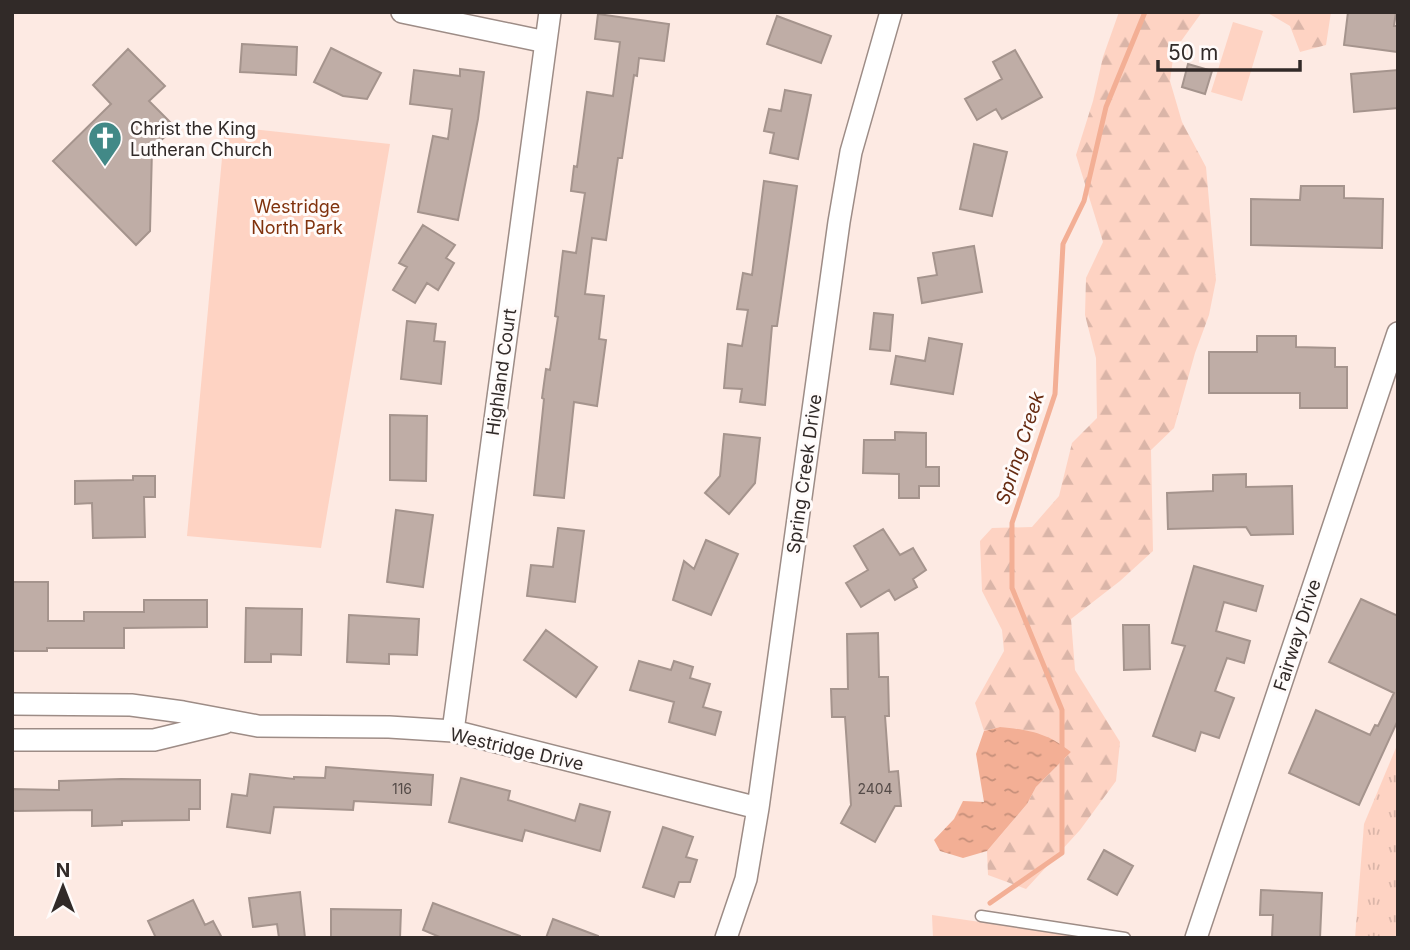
<svg xmlns="http://www.w3.org/2000/svg" width="1410" height="950" font-family="Inter,sans-serif">
<defs>
<pattern id="grass-tufts" width="24" height="20" patternUnits="userSpaceOnUse" patternTransform="scale(1.75)"><rect width="24" height="20" fill="#fed3c3"/><path d="M3 7l-1-3M5 7V3M7 7l1-3M15 17l-1-3M17 17v-4M19 17l1-3" fill="none" stroke="#dab5a8"/></pattern>
<pattern id="forest-firs" width="22" height="20" patternUnits="userSpaceOnUse" patternTransform="scale(1.75)"><rect width="22" height="20" fill="#fed3c3"/><path d="M5 1l3.5 6h-7zM16 11l3.5 6h-7z" fill="#dab5a8"/></pattern>
<pattern id="water-ripples" width="26" height="14" patternUnits="userSpaceOnUse" patternTransform="scale(1.75)"><rect width="26" height="14" fill="#f3af95"/><path d="M2 4q2-2 4 0t4 0M15 11q2-2 4 0t4 0" fill="none" stroke="#c58f7a"/></pattern>
</defs>
<rect width="100%" height="100%" fill="#fdeae3"/>
<path fill="url(#grass-tufts)" d="M1398,743V938H1355L1364,824Z"/>
<path fill="url(#forest-firs)" d="M1119,12H1202L1174,51L1170,81L1182,122L1206,167L1216,280L1209,315L1195,353L1174,428L1151,450L1153,551L1120,581L1071,619L1075,670L1120,742L1116,781L1080,830L1026,889L988,875L987,851L1027,804L1036,787L1071,752L1000,727L984,731L975,703L1004,651L1002,630L982,591L980,541L992,528L1032,527L1059,496L1072,443L1097,418L1096,358L1085,315L1086,278L1103,242L1076,155L1093,101L1103,57Z
M1266,12H1331L1326,45L1300,52L1290,26Z"/>
<path fill="#fed3c3" d="M1233,22L1263,31L1242,101L1211,92Z
M225,126L390,144L321,548L187,536Z
M932,915L1089,938H933Z"/>
<path fill="url(#water-ripples)" d="M1000,727C1030,730 1047,733 1071,752L1036,787L1027,804L987,851L963,858L940,851L934,840L954,819L963,801L984,802L976,754L984,731Z"/>
<g fill="none" stroke-linecap="round" stroke-linejoin="round">
<path stroke="#f3af95" stroke-width="5" d="M990,903L1062,853V710L1012,588V523L1055,394L1063,244L1084,201L1106,107L1145,12"/>
</g>
<path fill="#bfada6" stroke="#a5948d" stroke-width="2" d="M1348,12H1396L1394,26H1398V52L1344,45Z
M598,14L669,24L664,61L639,58L637,76L634,75L622,158H618L606,240L592,238L585,294L604,296L599,339L606,340L597,406L574,402L564,498L534,495L544,399L542,398L546,369L550,370L558,317L555,316L563,251L576,253L585,193L571,191L574,166L577,167L587,92L613,96L620,42L595,39Z
M777,16L831,36L821,63L767,44Z
M242,44L297,47L296,75L240,72Z
M331,48L381,73L367,99L343,96L314,82Z
M128,49L165,86L149,101L175,127L152,149L150,231L136,245L53,161L111,104L93,85Z
M1015,50L1042,97L1002,119L996,109L977,120L965,99L1002,79L993,62Z
M1188,64L1212,71L1205,94L1182,87Z
M460,69L484,72L478,119L458,220L418,212L433,136L448,139L452,109L410,104L414,70L460,76Z
M1398,70V108L1354,112L1351,74Z
M785,90L811,95L798,159L770,153L774,133L764,131L769,109L781,111Z
M974,144L1007,152L992,216L960,209Z
M764,181L797,186L777,326H772L765,405L740,402L742,389L724,388L728,344L742,346L748,310L737,309L743,273L752,275Z
M1301,186H1344V198L1383,199L1382,248L1251,245V199L1300,200Z
M423,225L455,245L446,258L454,263L438,290L427,283L415,303L393,290L407,267L399,263Z
M974,246L982,292L922,303L918,278L937,275L933,253Z
M874,313L893,315L890,351L870,349Z
M407,321L436,324L434,341L445,342L441,384L401,379Z
M1257,336H1296V347L1335,348V367H1347V408H1300V393H1209V352H1257Z
M929,338L962,344L953,394L891,384L896,356L925,361Z
M390,415L427,416L426,481L390,480Z
M895,432L926,433V467H939V486H919V498H899V474L863,473L864,440H895Z
M724,434L760,438L755,483L729,514L705,493L720,476Z
M1246,474V487L1292,486L1293,534L1251,535L1246,527L1168,529L1167,493L1213,491V475Z
M133,476H155V497H144L145,537L93,538L92,503L75,504V481L133,480Z
M396,510L433,515L423,587L387,582Z
M558,528L584,531L575,602L527,596L531,565L553,567Z
M883,529L900,555L913,548L926,570L913,579L917,587L895,600L889,590L861,607L846,583L868,570L854,546Z
M706,540L738,554L711,615L673,600L684,561L694,569Z
M1194,566L1263,586L1256,611L1224,602L1216,631L1250,641L1244,663L1227,658L1215,691L1234,698L1219,738L1201,732L1195,751L1153,736L1185,646L1172,643Z
M12,582H48V621H84V612H144V600H207V627L124,628V648H47V651H12Z
M1361,599L1398,616V720L1359,805L1289,773L1316,710L1370,735L1375,725L1378,726L1394,693L1329,662Z
M246,608L302,609L301,655L271,654V662H245Z
M349,615L419,619L417,655L389,654V664L347,662Z
M1123,625H1149L1150,669L1124,670Z
M546,630L597,667L576,697L524,660Z
M878,633L879,677H888L889,716H885L889,772L898,771L901,806H895L875,842L841,823L851,805L845,717H832L831,689H848L847,634Z
M639,661L671,670L674,661L693,667L690,678L710,684L703,707L721,712L715,735L669,722L674,702L630,690Z
M326,767L433,775L431,805L354,801L353,810L274,807L270,833L227,827L232,794L247,796L250,774L294,779V777L325,778Z
M461,778L510,791L508,800L575,821L580,804L610,812L600,851L525,830L522,841L449,822Z
M121,779L200,780V809H189V820L122,821V825L92,826V810L12,811V789L59,790V781Z
M663,827L693,837L686,857L697,860L690,882H679L674,897L643,887Z
M1104,850L1133,866L1117,895L1088,879Z
M1261,890L1322,893L1320,938H1272L1273,915H1260Z
M300,892L305,938H279L277,924L253,927L249,898Z
M193,900L205,925L213,921L222,938H156L148,921Z
M433,903L520,936V938H442L423,930Z
M331,909L401,910L400,938H331Z
M553,919L598,936V938H546Z"/>
<g fill="none" stroke-linecap="round" stroke-linejoin="round">
<g stroke="#9d8c86" stroke-width="13">
<path id="service" d="M981,916L1125,938"/>
</g>
<g stroke="#9d8c86" stroke-width="24">
<path id="minor" d="M402,12L546,42
M12,704L131,705L183,712L258,726L389,727L453,731L758,808
M453,731L550,12
M12,740H154L224,723
M726,938L746,879L758,808L839,222L851,152L891,12
M1196,938L1398,333"/>
</g>
<use href="#service" stroke="#fff" stroke-width="10"/>
<use href="#minor" stroke="#fff" stroke-width="21"/>
</g>
<defs>
<g id="church-pin" transform="scale(1.75)"><path d="M0 17L-7.5 6A9.5 9.5 0 1 1 7.5 6Z" fill="#428987" stroke="#fffbfa"/><path d="M-1.2-6h2.4v3.5h3.3v2.4h-3.3V6h-2.4V-.1h-3.3v-2.4h3.3Z" fill="#fff"/></g>
</defs>
<g fill-rule="evenodd">
<use href="#church-pin" x="105" y="138"/>
</g>
<g text-anchor="middle" dominant-baseline="central" stroke-width="6" stroke-linejoin="round" paint-order="stroke">
<g font-size="14" fill="#544b48">
<text x="402" y="788">116</text>
<text x="875" y="788">2404</text>
</g>
<g font-size="18" fill="#312a28" stroke="#fffbfa" text-anchor="start">
<text x="130" y="128">Christ the King<tspan x="130" dy="21">Lutheran Church</tspan></text>
</g>
<g font-size="18" fill="#80320d" stroke="#fffbfa">
<text x="297" y="206">Westridge<tspan x="297" dy="21">North Park</tspan></text>
</g>
<g font-size="18" fill="#312a28" stroke="#fffbfa">
<text transform="translate(501 372) rotate(-82)">Highland Court</text>
<text transform="translate(804 474) rotate(-82)">Spring Creek Drive</text>
<text transform="translate(1297 635) rotate(-72)">Fairway Drive</text>
<text transform="translate(517 749) rotate(13)">Westridge Drive</text>
</g>
<g font-size="19" font-style="italic" fill="#662a10" stroke="#fffbfa">
<text transform="translate(1020 448) rotate(-72)">Spring Creek</text>
</g>
</g>
<rect width="1410" height="950" fill="none" stroke="#312a28" stroke-width="28"/>
<g transform="translate(63 887)" stroke="#fffbfa" stroke-width="5" paint-order="stroke">
<path d="M0-5L12 26L0 18L-12 26Z" fill="#312a28"/>
<text y="-10" font-size="19" font-weight="bold" text-anchor="middle" fill="#312a28">N</text>
</g>
<path d="M1158 60v10h142v-10" fill="none" stroke="#312a28" stroke-width="3.5"/>
<text x="1168" y="60" font-size="21" fill="#312a28" stroke="#fffbfa" stroke-width="5" paint-order="stroke">50 m</text>
</svg>
